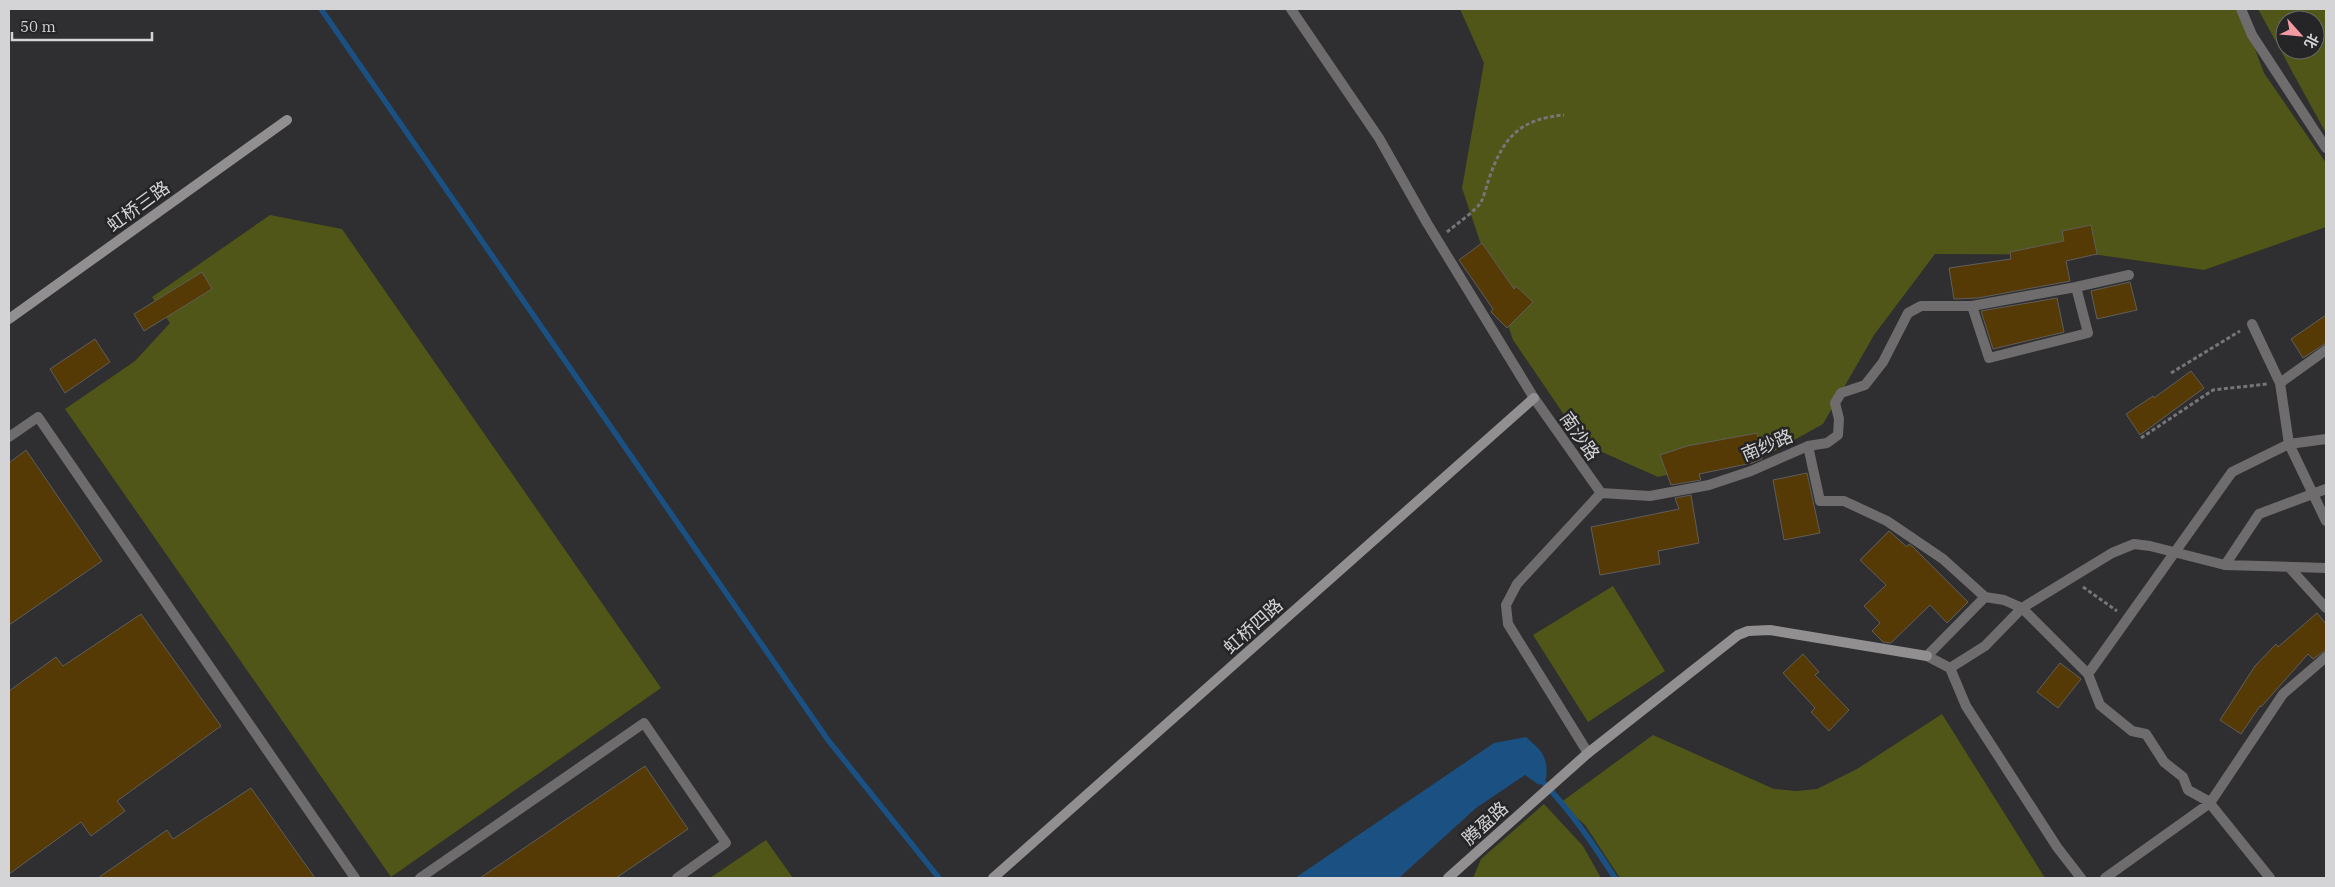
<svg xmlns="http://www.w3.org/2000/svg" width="2335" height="887" font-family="'IBM Plex Serif','Noto Sans SC',serif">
<rect width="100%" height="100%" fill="#2f2e31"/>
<path fill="#4f5617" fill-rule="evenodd" d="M1460,9H2240L2264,73L2326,163V227L2204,270L2099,255L1935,254L1874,335L1823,424L1771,453L1658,477L1584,444L1513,340L1462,188L1484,63Z
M2258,9H2326V133L2322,126ZM2285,20H2315V50H2285Z
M270,215L342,229L661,688L391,877L65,409L135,361L170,323L152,297Z
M1613,586L1665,671L1588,722L1533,635Z
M1942,714L2045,878H1620L1585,825L1560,803L1653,735L1774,789L1796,791L1817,789L1857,769Z
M1544,804L1583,846L1601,878H1473L1481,859Z
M766,840L793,878H710Z"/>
<path fill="#1a5182" d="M1526,737C1541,750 1549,757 1546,779L1539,785L1525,775L1476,808L1399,878H1295L1494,743Z"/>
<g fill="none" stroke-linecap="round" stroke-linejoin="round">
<path stroke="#1a5182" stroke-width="5.5" d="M321,9L828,740L939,878
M1538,777C1568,807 1592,842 1615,878"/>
</g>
<path fill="#553a05" stroke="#605e5b" d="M2091,225L2097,254L2066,261L2070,281L1978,298L1954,299L1949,268L2011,259L2010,252L2064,241L2062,231Z
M1482,243L1514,289L1516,286L1533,302L1507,328L1491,312L1493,309L1459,260Z
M202,272L212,289L144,331L134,314Z
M2130,282L2137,310L2097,319L2091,291Z
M2057,298L2064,332L1993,349L1981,311Z
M2326,315V343L2303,358L2291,339Z
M95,339L110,362L65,393L50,369Z
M2191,371L2204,388L2140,435L2126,414L2153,396L2154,398Z
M1757,433L1762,459L1752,463L1699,474L1701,480L1671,485L1660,455L1687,446Z
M26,450L102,561L9,625V463Z
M1807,473L1820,533L1784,540L1773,480Z
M1691,495L1699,543L1658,551L1660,564L1600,575L1591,527L1679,509L1675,498Z
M1889,531L1907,547L1909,544L1912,546L1968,602L1947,623L1930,605L1891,643L1883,642L1872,631L1880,623L1864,606L1886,585L1860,560Z
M2317,613L2326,624V650L2313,659L2308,654L2261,707L2260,706L2241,734L2220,720L2255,666L2276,644L2278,647Z
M141,614L221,726L117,801L125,811L91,836L81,822L9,874V691L56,657L63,666Z
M1803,654L1819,672L1815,675L1849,710L1829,731L1811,712L1815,708L1783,673Z
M2060,663L2081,679L2058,708L2037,692Z
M645,766L688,829L616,878H480Z
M251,788L315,878H98L167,830L173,839Z"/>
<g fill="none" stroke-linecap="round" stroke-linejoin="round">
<path stroke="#767578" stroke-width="3" stroke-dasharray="4 2.5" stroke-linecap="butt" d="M1447,232C1455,225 1477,210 1481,202C1485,194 1487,184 1490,176C1504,136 1521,119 1564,115
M2171,373L2240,331
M2141,438L2213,390L2267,384
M2083,587L2117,611"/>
<path stroke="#6e6c6d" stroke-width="10" d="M9,437L38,417L355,878
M420,878L644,723L726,843L677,878"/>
<path stroke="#6e6c6d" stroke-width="10" d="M1291,9L1379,138L1427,223L1534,398L1601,493
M2241,9L2252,35L2326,148
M1972,306L1989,358L2088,333L2076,287
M2252,324L2280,383L2289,444L2326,521
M2280,383L2326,350
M1808,446L1820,501H1844L1887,521L1943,559L1985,597L2004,600L2022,608L2088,674L2100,705L2132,731L2146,734L2164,762L2183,777L2188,790L2208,801L2270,878
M1601,493L1650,496L1709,485L1751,471L1808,446L1827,443L1838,435L1839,419L1835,403L1841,393L1865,385L1883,362L1908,313L1921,306H1972L2076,287L2129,275
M2225,565L2259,514L2326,489
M2289,567L2326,608
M1985,597L1927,656L1950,668L1966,706L2057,847L2081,878
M1950,668L1985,646L2022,608L2112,553L2134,544L2150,546L2225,565L2326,568
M2088,674L2232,472L2289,444L2326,439
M1588,753L1508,624L1506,605L1517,584L1601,493
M2105,878L2210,803L2283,694L2326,657"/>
<path stroke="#918f90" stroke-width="10" d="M9,319L287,120
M993,878L1534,398
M1448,878L1588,753L1738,635L1748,631L1770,630L1927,656"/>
</g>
<g text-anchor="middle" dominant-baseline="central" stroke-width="5" stroke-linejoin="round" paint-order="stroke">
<g font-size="18" fill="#d4d4d6" stroke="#252427">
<text transform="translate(138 206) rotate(-36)">虹桥三路</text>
<text transform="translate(1580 436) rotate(55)">南沙路</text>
<text transform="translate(1767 445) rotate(-23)">南纱路</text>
<text transform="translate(1253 626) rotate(-42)">虹桥四路</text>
<text transform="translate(1485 823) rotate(-42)">腾盈路</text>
</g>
</g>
<rect width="2335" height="887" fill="none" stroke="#d4d4d6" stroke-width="20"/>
<g transform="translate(2300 35) rotate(117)"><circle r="24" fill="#252427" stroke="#6b6a6d"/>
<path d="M0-4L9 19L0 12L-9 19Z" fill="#f49aa4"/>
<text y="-8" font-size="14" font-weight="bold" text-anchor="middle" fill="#d4d4d6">北</text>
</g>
<path d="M12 32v8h140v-8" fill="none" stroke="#d4d4d6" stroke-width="2.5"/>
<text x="20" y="32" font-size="15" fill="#d4d4d6" stroke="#252427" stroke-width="4" paint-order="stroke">50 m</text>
</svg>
